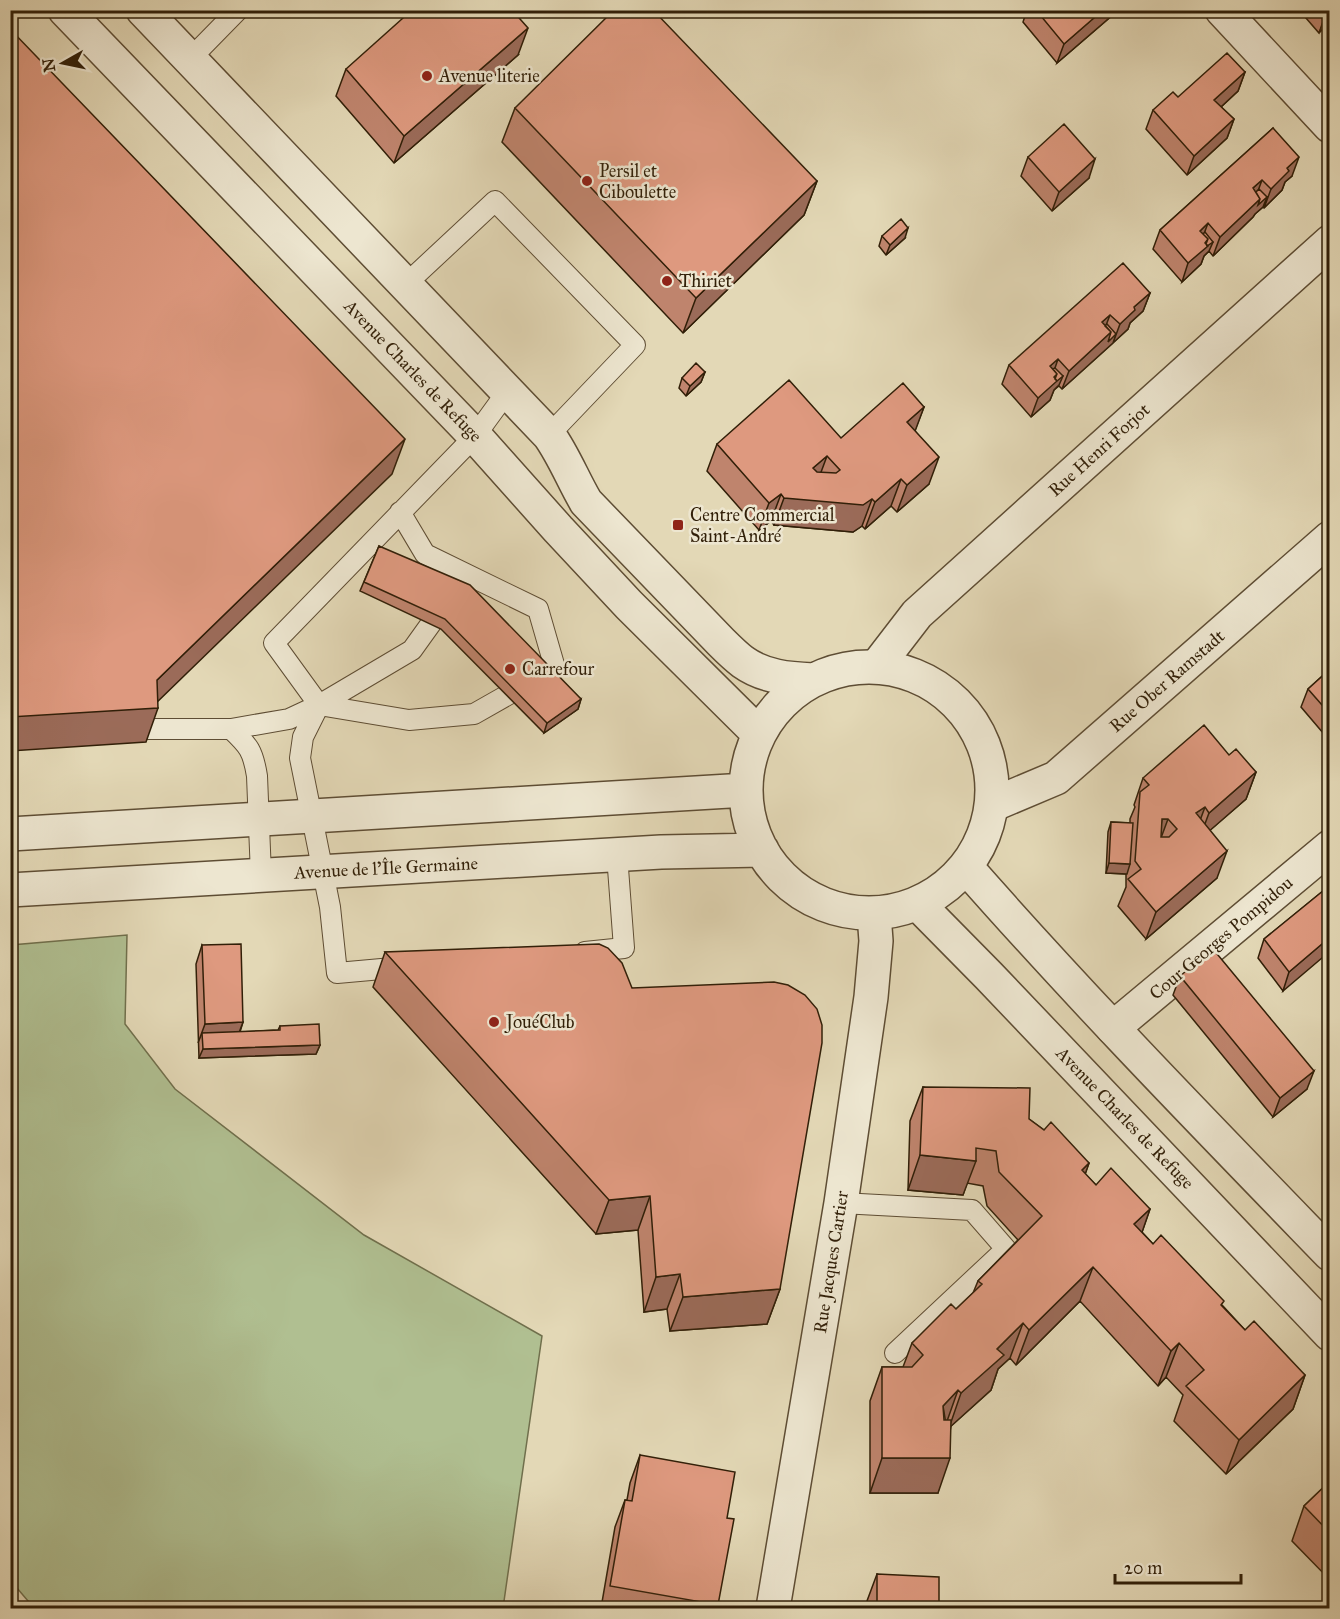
<svg xmlns="http://www.w3.org/2000/svg" width="1340" height="1619" font-family="'IM FELL Great Primer',serif">
<rect width="100%" height="100%" fill="#e3d8b6"/>
<filter id="stains"><feTurbulence type="fractalNoise" baseFrequency=".00333" numOctaves="4"/><feColorMatrix values="0 0 0 0 .2 0 0 0 0 .09 0 0 0 0 .02 0 0 0 .5 -.17"/></filter>
<radialGradient id="worn" r=".72"><stop offset=".6" stop-color="#630" stop-opacity="0"/><stop offset="1" stop-color="#630" stop-opacity=".3"/></radialGradient>
<path fill="#b0bf91" stroke="#706f4c" stroke-width="1.5" d="M127,935L125,1024L175,1089L364,1235L542,1336L503,1608H34L11,1581V945Z"/>
<g fill="none" stroke-linecap="round" stroke-linejoin="round">
<g stroke="#5e4d34" stroke-width="22">
<path id="service" d="M190,59L238,10
M405,285L495,201L635,345L549,435
M445,604L412,650L319,705L274,643L475,436L507,392
M319,705L303,737L300,758L330,907L337,973L404,967
M146,729H231L289,719L319,705L409,720L474,714L555,668L538,609L425,554L400,512
M231,729C249,746 253,751 257,776L261,875
M585,952L624,948L617,855
M841,1203L972,1210L1006,1249L895,1353"/>
</g>
<g stroke="#5e4d34" stroke-width="36">
<path id="minor" d="M1222,10L1330,126
M877,666L917,614L1330,242
M992,805L1056,778L1330,538
M1113,1028L1330,847
M773,1608L841,1203L871,997L876,941L874,914"/>
</g>
<g stroke="#5e4d34" stroke-width="36">
<path id="tertiary" d="M65,10L475,436L558,529L629,605L759,734
M143,10L549,435C564,456 573,480 586,502L721,642C728,649 735,656 743,662C764,677 789,679 813,680
M746 790a123 123 0 1 1 246 0a123 123 0 1 1-246 0Z
M10,834L746,790
M966,867C1083,1000 1207,1127 1330,1254
M10,890L661,852L762,850
M918,904L989,976L1330,1334"/>
</g>
<use href="#service" stroke="#ede6d0" stroke-width="20"/>
<use href="#minor" stroke="#ede6d0" stroke-width="33"/>
<use href="#tertiary" stroke="#ede6d0" stroke-width="33"/>
</g>
<path fill="#bf846d" stroke="#311f08" stroke-width="1.5" d="M1027,10H1116L1115,13L1057,63L1023,22Z
M1299,10H1329L1319,33Z
M518,55L394,163L336,96L346,69Z
M1245,72L1238,91L1221,107L1234,119L1227,138L1187,175L1146,129L1153,110L1178,97Z
M515,108L817,181L804,215L683,333L502,142Z
M1273,128L1292,176L1285,182L1282,190L1264,208L1263,207L1255,214L1253,217L1213,256L1209,251L1204,256L1201,264L1182,282L1153,249L1160,230Z
M1028,157L1089,178L1052,211L1021,176Z
M882,236L905,238L886,255L879,246Z
M1150,293L1143,311L1130,323L1128,329L1062,389L1059,386L1054,390L1050,400L1031,417L1002,384L1009,365Z
M705,372L701,382L686,396L679,388L682,378Z
M924,407L915,430L929,484L897,512L891,506L865,529L862,526L853,532L774,525L771,521L759,530L707,471L717,444L841,438Z
M379,546L581,699L578,709L544,733L441,629L360,591Z
M1329,670V740L1301,707L1308,689Z
M1229,755L1256,772L1246,799L1210,830L1217,878L1146,939L1118,906L1126,887V874L1106,873L1108,832L1111,822L1130,823V819L1135,807L1134,805L1143,778Z
M1329,886L1283,991L1258,958L1264,939Z
M202,945L243,1022L240,1032L278,1030L280,1026L320,1045L316,1054L199,1058L196,964Z
M385,952L632,988L780,1289L767,1324L670,1331L667,1309L644,1312L638,1230L596,1234L373,987Z
M1180,976L1307,1089L1273,1117L1173,995Z
M923,1087L1029,1119L1089,1163L1085,1174L1096,1185L1150,1209L1142,1232L1153,1244L1223,1306L1245,1330L1305,1375L1293,1409L1226,1474L1174,1421L1183,1395L1166,1377L1158,1386L1080,1301L1016,1365L1010,1358L998,1369L991,1390L951,1426L938,1493H870V1401L882,1367H903L912,1343L956,1309L973,1293L978,1281L1018,1240L987,1206L983,1186L967,1183L963,1195L908,1190L910,1121Z
M640,1455L718,1605L717,1608H601L615,1527L625,1500H627L630,1483Z
M1329,1482V1579L1292,1541L1304,1506Z
M877,1574L939,1608H867V1601Z"/>
<path fill="#9b6b59" stroke="#311f08" stroke-width="1.5" d="M1103,10H1116L1115,13L1057,63L1064,44Z
M1327,10H1329V23L1319,33Z
M528,28L518,55L394,163L404,136Z
M1245,72L1238,91L1208,119L1214,100Z
M1234,119L1227,138L1187,175L1194,156Z
M1299,157L1292,176L1285,182L1282,190L1264,208L1271,189L1287,168Z
M1095,159L1089,178L1052,211L1059,192Z
M1262,180L1255,199L1253,188Z
M817,181L804,215L683,333L696,298Z
M1267,197L1263,207L1255,214L1253,217L1213,256L1220,237L1260,199Z
M1208,223L1201,242L1200,231Z
M908,228L905,238L886,255L890,245Z
M1208,239L1213,242L1209,251L1204,256L1201,264L1182,282L1188,263Z
M1150,293L1143,311L1130,323L1128,329L1113,343L1120,324L1134,307Z
M1110,315L1103,333L1102,322Z
M1111,332L1116,334L1113,343L1062,389L1069,371Z
M1058,359L1052,377L1050,366Z
M705,372L701,382L686,396L690,386Z
M1057,374L1063,376L1059,385L1054,390L1050,400L1031,417L1038,398Z
M924,407L914,434L907,422Z
M405,439L392,474L151,708H158L146,742L10,751V717L157,680Z
M827,456L817,483L813,468Z
M939,457L929,484L897,512L907,485Z
M901,479L891,506L865,529L875,502Z
M781,494L771,521L759,530L769,503Z
M784,498L872,499L862,526L853,532L774,525Z
M581,699L578,709L544,733L547,723Z
M1256,772L1246,799L1199,840L1209,813Z
M1205,807L1195,834L1196,813Z
M1162,819H1168L1158,846Z
M1227,851L1217,878L1146,939L1156,912Z
M1109,863L1130,864L1127,874L1106,873Z
M1329,938V952L1283,991L1289,972Z
M243,1022L236,1041L202,1033L198,1043L205,1024Z
M320,1045L316,1054L199,1058L203,1049Z
M1314,1071L1307,1089L1273,1117L1280,1098Z
M920,1155L976,1161L963,1195L908,1190Z
M1089,1163L1077,1198L1082,1170Z
M650,1196L638,1230L596,1234L609,1200Z
M1150,1209L1138,1244L1134,1224Z
M1093,1267L1080,1301L1016,1365L1029,1330Z
M680,1274L667,1309L644,1312L656,1277Z
M780,1289L767,1324L670,1331L683,1297Z
M1023,1323L1010,1358L998,1369L991,1390L949,1428L961,1393L997,1349Z
M1179,1343L1166,1377L1158,1386L1171,1351Z
M1305,1375L1293,1409L1226,1474L1239,1440Z
M958,1390L946,1424L943,1406Z
M882,1458H950L938,1493H870Z"/>
<path fill="#de997f" stroke="#311f08" stroke-width="1.5" fill-rule="evenodd" d="M412,10H512L528,28L404,136L346,69Z
M614,10H653L817,181L696,298L515,108Z
M1036,10H1103L1064,44Z
M10,29L405,439L157,680L158,708L10,717Z
M1227,53L1245,72L1214,100L1234,119L1194,156L1153,110L1173,92L1178,97Z
M1064,124L1095,159L1059,192L1028,157Z
M1273,128L1299,157L1287,168L1289,171L1271,189L1262,180L1253,188L1260,199L1220,237L1208,223L1200,231L1208,239L1205,243L1208,246L1188,263L1160,230Z
M1259,189L1267,197L1258,205L1260,199L1256,192Z
M901,219L908,228L890,245L882,236Z
M1205,232L1213,242L1207,246L1206,244L1208,239L1203,234Z
M1123,263L1150,293L1134,307L1135,310L1120,324L1110,315L1102,322L1111,332L1069,371L1058,359L1050,366L1057,374L1054,377L1057,381L1038,398L1009,365Z
M1107,324L1116,334L1108,342L1111,332L1105,326Z
M696,363L705,372L690,386L682,378Z
M1055,368L1063,376L1057,381L1055,379L1057,374L1053,369Z
M789,380L841,438L903,383L924,407L907,422L939,457L907,485L901,479L875,502L872,499L863,505L784,498L781,494L769,503L717,444ZM827,456L840,470L836,473L817,472L813,468Z
M379,546L470,585L581,699L547,723L445,619L364,582Z
M1329,670V713L1308,689Z
M1204,725L1229,755L1236,749L1256,772L1209,813L1205,807L1196,813L1227,851L1156,912L1128,879L1141,869L1135,861L1140,792L1149,785L1143,778ZM1162,819H1168L1177,829L1169,837H1161Z
M1111,822L1133,823L1130,864L1109,863Z
M1329,886V938L1289,972L1264,939Z
M241,944L243,1022L205,1024L202,945Z
M599,944L608,948L622,963L632,988L774,982L788,985L805,995L817,1009L822,1025V1043L780,1289L683,1297L680,1274L656,1277L650,1196L609,1200L385,952Z
M1213,949L1314,1071L1280,1098L1180,976Z
M319,1024L320,1045L203,1049L202,1033L280,1030V1026Z
M923,1087L1030,1088L1029,1119L1044,1130L1051,1122L1089,1163L1082,1170L1096,1185L1111,1168L1150,1209L1134,1224L1153,1244L1161,1235L1224,1301L1221,1305L1245,1330L1254,1321L1305,1375L1239,1440L1186,1386L1204,1370L1179,1343L1171,1351L1093,1267L1029,1330L1023,1323L997,1349L1004,1355L961,1393L958,1390L943,1406L944,1420H951L950,1458H882V1367H912L923,1355L912,1343L951,1304L956,1309L982,1284L978,1281L1042,1216L999,1172L996,1151L976,1148V1161L920,1155Z
M640,1455L735,1472L727,1518L734,1519L718,1605L610,1586L625,1500L632,1501Z
M1329,1482V1532L1304,1506Z
M877,1574L939,1577V1608H877Z"/>
<g fill="#8f2418" stroke="#ede6d0" stroke-width="2">
<circle cx="427" cy="76" r="6"/>
<circle cx="587" cy="181" r="6"/>
<circle cx="667" cy="281" r="6"/>
<rect x="672" y="519" width="12" height="12" rx="3"/>
<circle cx="510" cy="669" r="6"/>
<circle cx="494" cy="1022" r="6"/>
</g>
<g text-anchor="middle" dominant-baseline="central" stroke-width="5" stroke-linejoin="round" paint-order="stroke">
<g font-size="18" fill="#311f08" stroke="#ede6d0" text-anchor="start">
<text x="439" y="76">Avenue literie</text>
<text x="599" y="171">Persil et<tspan x="599" dy="21">Ciboulette</tspan></text>
<text x="679" y="281">Thiriet</text>
<text x="690" y="515">Centre Commercial<tspan x="690" dy="21">Saint-André</tspan></text>
<text x="522" y="669">Carrefour</text>
<text x="506" y="1022">JouéClub</text>
</g>
<g font-size="18" fill="#311f08" stroke="#ede6d0">
<text transform="translate(413 371) rotate(46)">Avenue Charles de Refuge</text>
<text transform="translate(1099 450) rotate(-42)">Rue Henri Forjot</text>
<text transform="translate(1167 681) rotate(-41)">Rue Ober Ramstadt</text>
<text transform="translate(386 868) rotate(-3)">Avenue de l'Île Germaine</text>
<text transform="translate(1221 938) rotate(-40)">Cour Georges Pompidou</text>
<text transform="translate(1125 1118) rotate(46)">Avenue Charles de Refuge</text>
<text transform="translate(831 1262) rotate(-81)">Rue Jacques Cartier</text>
</g>
</g>
<rect width="1340" height="1619" fill="none" stroke="#e3d8b6" stroke-width="36"/>
<rect x="12" y="12" width="1316" height="1595" fill="none" stroke="#311f08" stroke-width="3"/>
<rect x="18" y="18" width="1304" height="1583" fill="none" stroke="#311f08" stroke-width="1.5"/>
<g transform="translate(63 63) rotate(261)" stroke="#ede6d0" stroke-width="4.5" paint-order="stroke">
<path d="M0-4.5L10 22L0 15L-10 22Z" fill="#311f08"/>
<text y="-9" font-size="16" font-weight="bold" text-anchor="middle" fill="#311f08">N</text>
</g>
<path d="M1115 1574v9h126v-9" fill="none" stroke="#311f08" stroke-width="3"/>
<text x="1124" y="1574" font-size="18" fill="#311f08" stroke="#ede6d0" stroke-width="4.5" paint-order="stroke">20 m</text>
<rect width="100%" height="100%" filter="url(#stains)"/>
<rect width="100%" height="100%" fill="url(#worn)"/>
</svg>
